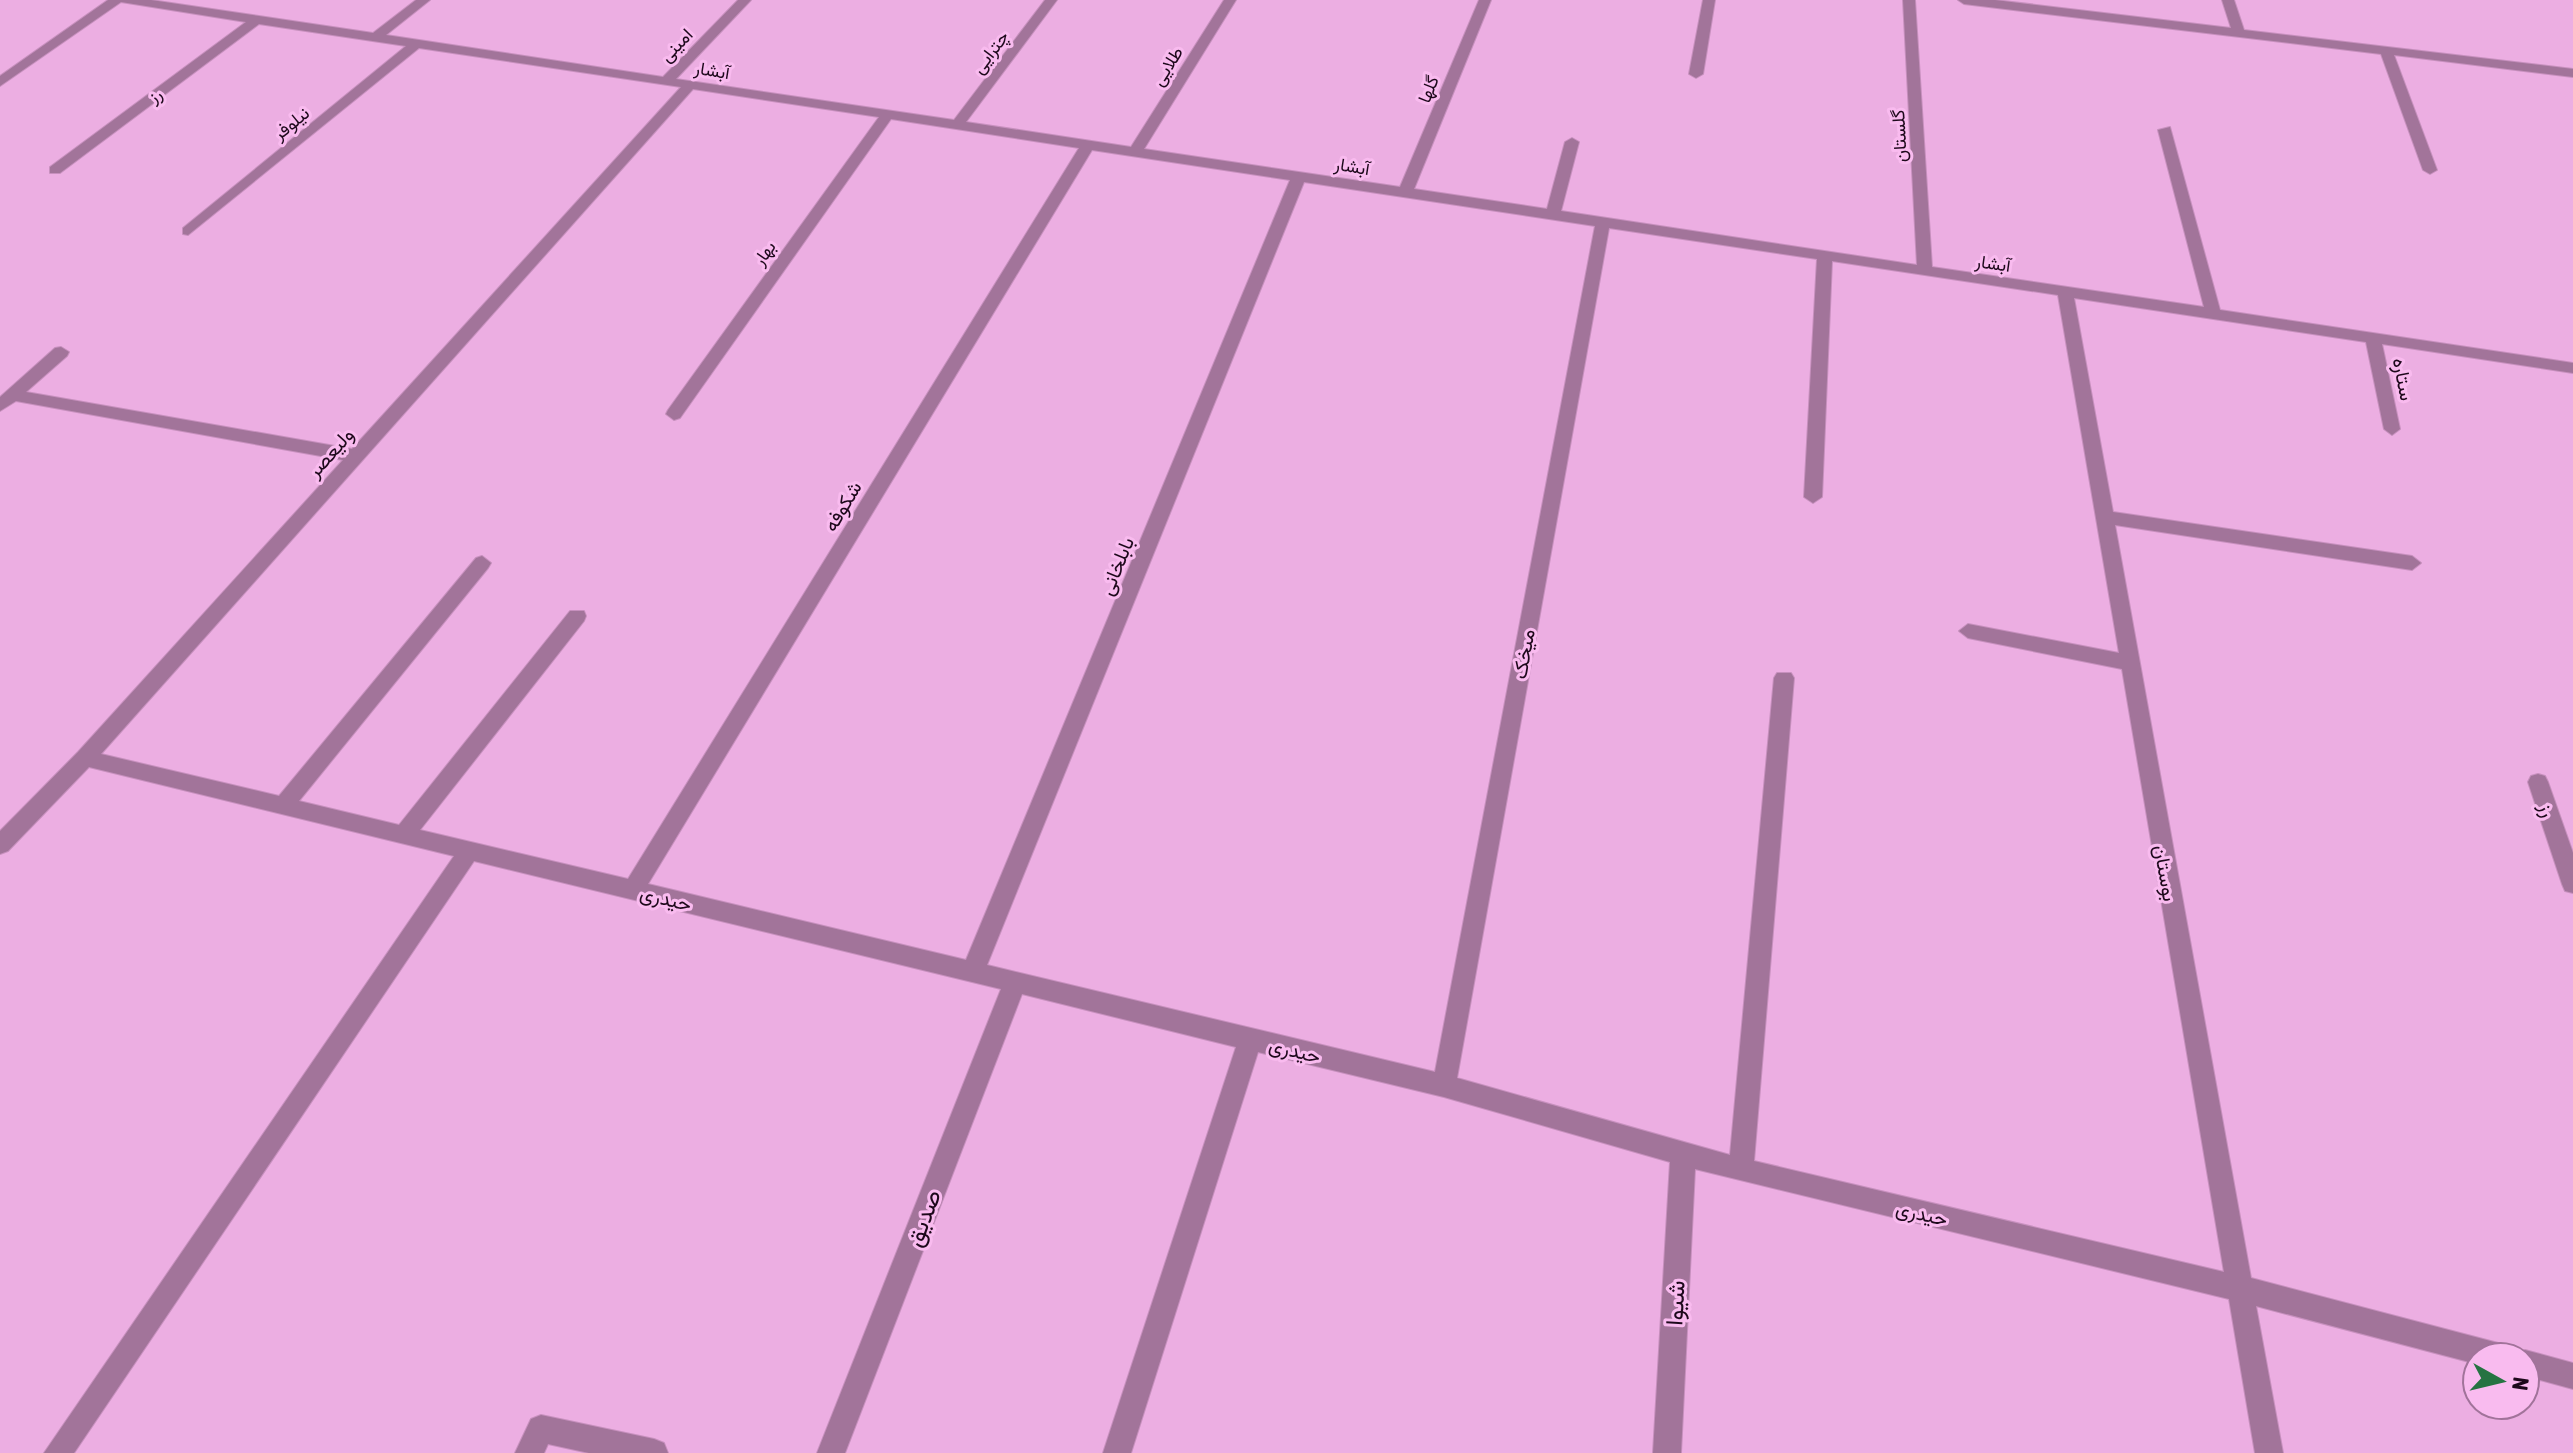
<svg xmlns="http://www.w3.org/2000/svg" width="2573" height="1453" font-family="'Asap Condensed',Vazirmatn,sans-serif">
<rect width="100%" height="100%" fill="#ecaee2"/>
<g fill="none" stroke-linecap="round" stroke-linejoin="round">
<g stroke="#c790be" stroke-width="2">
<path id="minor" d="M108,0H151L373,33L416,0H430L386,35L663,77L738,0H751L676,79L954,120L1045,0H1057L966,122L1131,147L1224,0H1236L1144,149L1400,187L1479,0H1491L1414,189L1547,209L1565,142L1572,138L1579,142L1561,211L1917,265L1903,0H1915L1932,267L2204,307L2158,130L2170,127L2220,310L2573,363V373L2382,344L2400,429L2392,435L2384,429L2366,342L2074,298L2113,512L2412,556L2421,563L2412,570L2115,525L2251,1278L2502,1344L2511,1348L2515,1355L2525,1350L2573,1363V1389L2525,1376V1357H2477V1364L2256,1306L2283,1453H2255L2229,1299L1695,1169L1681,1453H1653L1670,1162L1444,1097L1258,1052L1131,1453H1103L1236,1047L1022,994L845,1453H817L1001,989L474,861L74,1453H44L454,856L89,767L8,851L0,854V831L78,752L343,460L16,401L0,411V397L55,348L61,347L69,352L67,356L26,392L352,449L681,87L419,48L188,235L183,234V228L406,46L259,24L60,173H50V167L246,22L121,2L0,86V76ZM693,89L879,117L668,410L666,414L674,420L680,418L891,119L1079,148L628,879L420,830L584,621L586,616L584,611H570L399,825L299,801L488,568L491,563L482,556L476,558L279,796L101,754ZM1092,150L1290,180L966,960L648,884ZM1304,182L1595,226L1435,1072L987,965ZM1609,228L1817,259L1804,497L1813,503L1822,497L1832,261L2058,295L2119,653L1968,624L1959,631L1968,638L2122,669L2224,1272L1754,1161L1794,678L1791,673H1777L1774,678L1730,1155L1457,1078Z
M1703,0H1715L1703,74L1696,78L1689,74Z
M1958,0H1995L2231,28L2222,0H2234L2244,30L2573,69V77L2394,55L2437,170L2430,174L2423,170L2381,54L1964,4Z
M2538,774L2545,776L2548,782L2573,853V893L2565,891L2562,884L2528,782L2531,776Z
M541,1415L654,1439L664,1443L668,1453H589L548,1444L544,1453H515L531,1419Z"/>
</g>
<use href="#minor" fill="#a2749a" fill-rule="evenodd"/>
</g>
<g text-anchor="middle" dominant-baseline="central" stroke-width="6" stroke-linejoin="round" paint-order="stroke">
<g font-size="18" fill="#1d081b" stroke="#f9bbef">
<text transform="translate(676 45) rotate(-46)">امینی</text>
<text transform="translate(990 52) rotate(-53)">چترایی</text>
<text transform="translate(1167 66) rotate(-58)">طلایی</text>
<text transform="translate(712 70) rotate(9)">آبشار</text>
<text transform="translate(1428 89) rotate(-68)">گلها</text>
<text transform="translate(155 95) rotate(-37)">رز</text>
<text transform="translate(291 123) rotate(-39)">نیلوفر</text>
<text transform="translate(1899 136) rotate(-93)">گلستان</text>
<text transform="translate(1352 166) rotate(9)">آبشار</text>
<text transform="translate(764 253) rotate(-55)">بهار</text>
<text transform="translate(1993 263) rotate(8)">آبشار</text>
</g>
<g font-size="20" fill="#1d081b" stroke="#f9bbef">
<text transform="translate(2404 379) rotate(79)">ستاره</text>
<text transform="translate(330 452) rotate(-48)">ولیعصر</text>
<text transform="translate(842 506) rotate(-59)">شکوفه</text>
<text transform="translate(1116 566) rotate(-68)">بابلخانی</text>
<text transform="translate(1523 654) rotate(-80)">میخک</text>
<text transform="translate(2548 810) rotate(71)">رز</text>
<text transform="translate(2166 873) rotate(80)">بوستان</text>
<text transform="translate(666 898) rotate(14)">حیدری</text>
<text transform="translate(1295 1050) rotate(14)">حیدری</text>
<text transform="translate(1922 1213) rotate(13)">حیدری</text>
</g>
<g font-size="24" fill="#1d081b" stroke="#f9bbef">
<text transform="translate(923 1218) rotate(-69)">صدیق</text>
<text transform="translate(1675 1303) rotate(-87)">شیوا</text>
</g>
</g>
<g transform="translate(2501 1381) rotate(98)"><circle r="38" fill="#f9bbef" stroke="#a1739a" stroke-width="2"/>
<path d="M0-6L14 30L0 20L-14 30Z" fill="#267342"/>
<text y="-12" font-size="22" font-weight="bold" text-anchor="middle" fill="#1d081b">N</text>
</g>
</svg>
